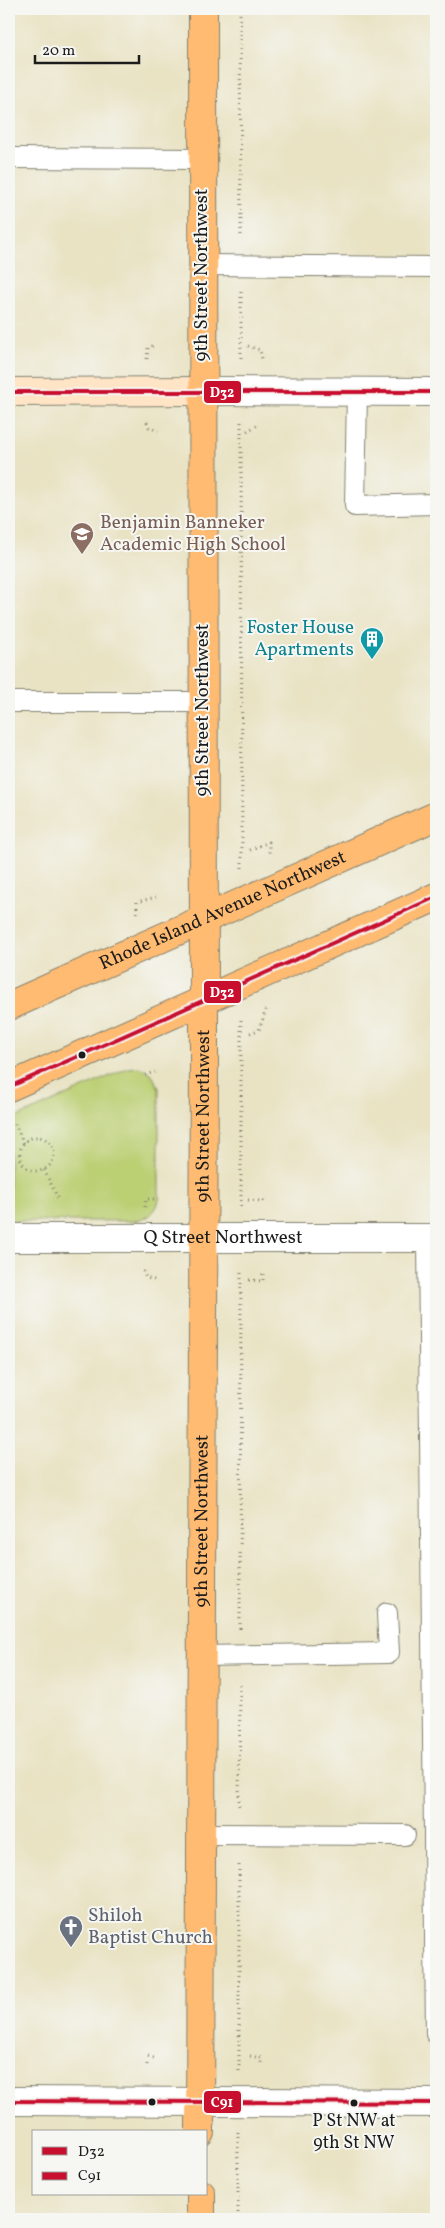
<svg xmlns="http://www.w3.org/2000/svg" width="445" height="2228" font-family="Vollkorn,serif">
<rect width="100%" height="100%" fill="#f6f6f2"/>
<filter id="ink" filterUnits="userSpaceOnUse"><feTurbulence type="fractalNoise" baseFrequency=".02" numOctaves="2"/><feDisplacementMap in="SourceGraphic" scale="10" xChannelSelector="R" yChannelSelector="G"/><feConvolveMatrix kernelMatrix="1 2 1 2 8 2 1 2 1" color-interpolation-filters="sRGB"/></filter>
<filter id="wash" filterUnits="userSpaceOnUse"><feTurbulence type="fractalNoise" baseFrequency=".0096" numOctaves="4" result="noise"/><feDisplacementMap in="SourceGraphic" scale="20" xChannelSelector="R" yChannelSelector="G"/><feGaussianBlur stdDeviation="1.12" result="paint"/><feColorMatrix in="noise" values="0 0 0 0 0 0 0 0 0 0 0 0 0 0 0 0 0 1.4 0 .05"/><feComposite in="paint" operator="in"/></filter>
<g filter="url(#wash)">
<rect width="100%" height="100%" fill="#e9e3c4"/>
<path fill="#bbcf73" stroke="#6c7648" d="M139,1067L151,1073L159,1088V1200C156,1212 148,1219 136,1221H9V1121L128,1068Z"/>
</g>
<g filter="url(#ink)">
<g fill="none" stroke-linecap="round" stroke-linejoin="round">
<g stroke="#828070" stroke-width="22">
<path id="service" d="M9,158L202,159
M202,265L436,267
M357,392L355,506L436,504
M9,702H203
M428,1238L436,2034
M202,1656L389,1653L387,1613
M201,1834L405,1835"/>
</g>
<g stroke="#828070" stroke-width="30">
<g id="tertiary">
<path d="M202,391L436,392"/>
<path id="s1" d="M9,1238H436"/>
<path d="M9,2101L436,2103"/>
</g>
</g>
<g stroke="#828070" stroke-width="30">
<path id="secondary" d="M9,392L202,391"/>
</g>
<g stroke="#828070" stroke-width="30">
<g id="primary">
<path id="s2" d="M200,2132L204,1052L203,9"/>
<path d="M201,2194V2219"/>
</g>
</g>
<g stroke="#828070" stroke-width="30">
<g id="trunk">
<path id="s3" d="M9,1006L436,816"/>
<path d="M9,1087L436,897"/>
</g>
</g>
<path stroke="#828070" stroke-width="3" stroke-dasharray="1 4" stroke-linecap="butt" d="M240,9L241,239
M241,292V359
M248,346L260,350L262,359
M147,359L148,348L155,345
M147,422L149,427L158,431
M241,422L242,869
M247,431L260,424
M250,850L269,842V856
M137,913V902L156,897
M250,1033L259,1030L267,1007
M145,1075L155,1072
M15,1124L24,1144
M20 1154a17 17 0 1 1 34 0a17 17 0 1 1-34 0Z
M44,1170L59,1200
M248,1200L263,1201V1205
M241,1206V1017
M145,1207L146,1199H155
M143,1271L146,1278L155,1280
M249,1280L263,1281V1270
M240,1629L241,1270
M239,1806L240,1682
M250,2056L261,2058V2066
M147,2065V2056L154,2058
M239,2071V1862
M238,2132V2219"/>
<use href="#service" stroke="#fff" stroke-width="20"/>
<use href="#tertiary" stroke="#fff" stroke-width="28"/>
<use href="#secondary" stroke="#ffe4c6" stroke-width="28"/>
<use href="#primary" stroke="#ffbb71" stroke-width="28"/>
<use href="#trunk" stroke="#ffbb71" stroke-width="28"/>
<g stroke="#f6f6f2" stroke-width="8">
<path id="bus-1" d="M9,392H436
M9,1087L436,897"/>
</g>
<g stroke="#f6f6f2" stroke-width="8">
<path id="bus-2" d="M9,2101L436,2103"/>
</g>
<use href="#bus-1" stroke="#c8102e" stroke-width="4"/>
<use href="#bus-2" stroke="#c8102e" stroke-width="4"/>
</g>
</g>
<defs>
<g id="school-pin" transform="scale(1.25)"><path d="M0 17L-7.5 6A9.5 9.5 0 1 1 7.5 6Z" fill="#8d6e63" stroke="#f6f6f2"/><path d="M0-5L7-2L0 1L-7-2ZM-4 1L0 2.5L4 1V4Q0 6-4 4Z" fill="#fff"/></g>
<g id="building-pin" transform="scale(1.25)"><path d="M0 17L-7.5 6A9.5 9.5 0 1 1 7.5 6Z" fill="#0f9aa8" stroke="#f6f6f2"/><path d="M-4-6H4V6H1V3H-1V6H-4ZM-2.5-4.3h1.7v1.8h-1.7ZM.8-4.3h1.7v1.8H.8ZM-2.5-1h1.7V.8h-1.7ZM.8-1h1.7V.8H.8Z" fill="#fff"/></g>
<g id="church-pin" transform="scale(1.25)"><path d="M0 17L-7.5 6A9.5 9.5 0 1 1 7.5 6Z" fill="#6b7280" stroke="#f6f6f2"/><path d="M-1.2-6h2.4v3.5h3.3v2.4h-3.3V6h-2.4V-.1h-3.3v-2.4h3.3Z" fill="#fff"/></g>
</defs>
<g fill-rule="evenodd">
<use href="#school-pin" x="82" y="534"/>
<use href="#building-pin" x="372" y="639"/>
<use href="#church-pin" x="71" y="1927"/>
</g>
<g fill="#1c1c1c" stroke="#f6f6f2" stroke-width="2">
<circle cx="82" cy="1055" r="4.5"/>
<circle cx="152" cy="2102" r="4.5"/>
<circle cx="354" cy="2103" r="4.5"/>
</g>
<g text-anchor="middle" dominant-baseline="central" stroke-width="4" stroke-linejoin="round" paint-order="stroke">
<g font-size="18" fill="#1c1c1c" stroke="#f6f6f2">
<text x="354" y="2121">P St NW at<tspan x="354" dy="22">9th St NW</tspan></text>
</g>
<g font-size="19" fill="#1c1c1c" stroke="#f6f6f2">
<text transform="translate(202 275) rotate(-90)">9th Street Northwest</text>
<text transform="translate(203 710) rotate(-90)">9th Street Northwest</text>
<text stroke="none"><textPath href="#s3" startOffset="234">Rhode Island Avenue Northwest</textPath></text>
<text stroke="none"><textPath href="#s2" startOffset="1016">9th Street Northwest</textPath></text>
<text stroke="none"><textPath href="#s1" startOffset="214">Q Street Northwest</textPath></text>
<text stroke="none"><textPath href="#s2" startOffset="611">9th Street Northwest</textPath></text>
</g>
<g font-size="19" fill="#785e54" stroke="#f6f6f2" text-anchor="start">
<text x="100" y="523">Benjamin Banneker<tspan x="100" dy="22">Academic High School</tspan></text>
</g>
<g font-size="19" fill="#0d838f" stroke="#f6f6f2" text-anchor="end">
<text x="354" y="628">Foster House<tspan x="354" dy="22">Apartments</tspan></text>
</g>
<g font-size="19" fill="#5b616d" stroke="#f6f6f2" text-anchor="start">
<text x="88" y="1916">Shiloh<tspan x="88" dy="22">Baptist Church</tspan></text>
</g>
</g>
<g stroke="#f6f6f2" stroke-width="2">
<rect x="203" y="380" width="39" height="24" rx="5" fill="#c8102e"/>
<rect x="203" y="980" width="39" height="24" rx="5" fill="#c8102e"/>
<rect x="203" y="2090" width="39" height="24" rx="5" fill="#c8102e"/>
</g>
<g font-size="14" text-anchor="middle" font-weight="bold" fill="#fff">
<text x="222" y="397">D32</text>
<text x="222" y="997">D32</text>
<text x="222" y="2107">C91</text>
</g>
<rect width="445" height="2228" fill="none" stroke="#f6f6f2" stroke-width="30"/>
<rect x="32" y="2130" width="175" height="65" fill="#f6f6f2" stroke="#9f9f9c"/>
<rect x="42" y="2147" width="25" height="8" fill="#c8102e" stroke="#9f9f9c"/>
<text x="78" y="2156" font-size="15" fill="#1c1c1c">D32</text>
<rect x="42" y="2172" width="25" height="8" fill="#c8102e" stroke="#9f9f9c"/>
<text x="78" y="2180" font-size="15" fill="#1c1c1c">C91</text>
<path d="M35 55v8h104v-8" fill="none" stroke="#1c1c1c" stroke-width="2.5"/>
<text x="42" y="55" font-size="15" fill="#1c1c1c" stroke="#f6f6f2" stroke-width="4" paint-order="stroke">20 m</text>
</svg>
